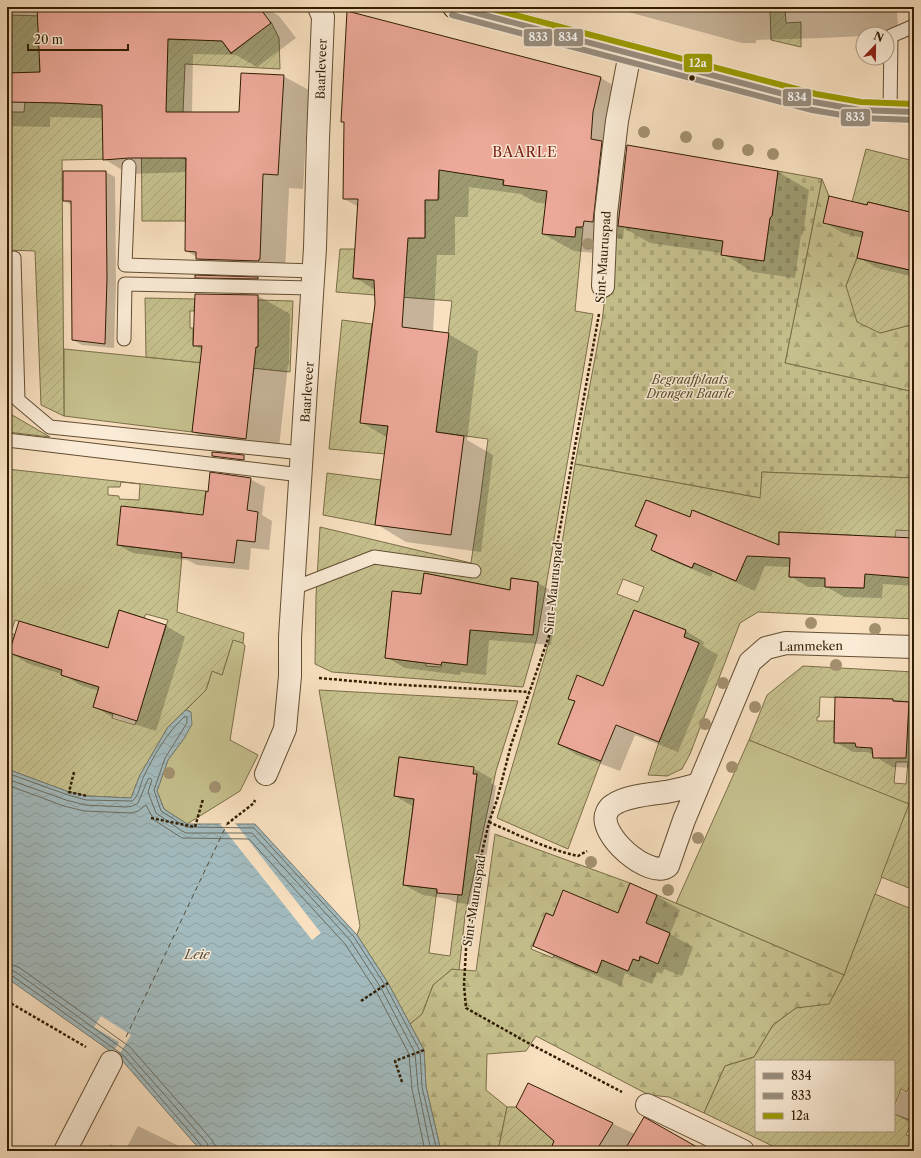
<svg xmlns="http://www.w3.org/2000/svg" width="921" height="1158" font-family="'Libre Caslon Text',serif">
<defs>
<pattern id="forest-firs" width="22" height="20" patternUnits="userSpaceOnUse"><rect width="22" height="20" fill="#c5c08d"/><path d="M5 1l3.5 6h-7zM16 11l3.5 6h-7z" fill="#aaa578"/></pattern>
<pattern id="cemetery-stones" width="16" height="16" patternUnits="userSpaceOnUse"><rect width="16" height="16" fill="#c5c08d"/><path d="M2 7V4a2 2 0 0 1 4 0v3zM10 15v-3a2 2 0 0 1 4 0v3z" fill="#aaa578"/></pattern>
<pattern id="garden-furrows" width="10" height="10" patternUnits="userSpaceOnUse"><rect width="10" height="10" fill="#c5c08d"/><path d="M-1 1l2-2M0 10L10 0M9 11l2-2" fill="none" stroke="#aaa578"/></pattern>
<pattern id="water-waves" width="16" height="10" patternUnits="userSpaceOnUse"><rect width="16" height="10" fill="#a2babd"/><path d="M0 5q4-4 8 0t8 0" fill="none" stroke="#8c9fa1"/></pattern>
</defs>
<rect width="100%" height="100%" fill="#f8e0c0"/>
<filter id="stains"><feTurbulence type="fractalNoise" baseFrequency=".005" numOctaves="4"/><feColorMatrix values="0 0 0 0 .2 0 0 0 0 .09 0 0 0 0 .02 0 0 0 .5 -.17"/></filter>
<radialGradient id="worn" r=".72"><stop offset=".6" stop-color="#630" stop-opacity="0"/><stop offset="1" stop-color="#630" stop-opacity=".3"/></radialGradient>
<path fill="#c5c08d" stroke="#7b6e48" d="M64,349L254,368L252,383L199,377L192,432L64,416Z
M233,639L243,643L245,646L230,740L258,755L240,791L187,824L164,809L157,791L168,760L185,737L191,712L186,710L206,690L212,671L222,675Z
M749,740L910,804L844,975L676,903Z"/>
<path fill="url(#forest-firs)" stroke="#7b6e48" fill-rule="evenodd" d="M822,179L829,196L865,226L857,258L846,286L880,333L914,324V392L785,363Z
M495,834L630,883L618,913L563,891L553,916L546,913L531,949L553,958L560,943L570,962L597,973L602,960L628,971L633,959L639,961L647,940L645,924L657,895L844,975L829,1005L796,1008L773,1025L754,1057L725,1066L704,1113L669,1097L649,1095L536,1036L526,1051L487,1054L486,1090L507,1107L498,1151H441L426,1087L424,1050L410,1024L422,1014L433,985L452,969L476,971ZM654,926L670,933L658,963L641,957Z"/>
<path fill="url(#cemetery-stones)" stroke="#7b6e48" d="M778,171L822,179L785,363L914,392V478L762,472L761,498L575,464L602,321L614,225L723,241L721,255L764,261L770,218L772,216L774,200L770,195L775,190Z"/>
<path fill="url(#garden-furrows)" stroke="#7b6e48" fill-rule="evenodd" d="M770,7H785L786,23L801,22V47L771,40Z
M7,15L42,16L40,73H7Z
M271,22L279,38L280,69L185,64L183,113L182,158L186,159L185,221H142L141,102L161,39L186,40V36L222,41L231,54Z
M102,87L103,137L113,138L114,159L62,160L64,416L41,405L35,251L7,250V112H24L25,101Z
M552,135L543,234L574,237L575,227L583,228L575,311L593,314L537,638L523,687L332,672L315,664L316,596L320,527L471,563L481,494L488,439L436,432L452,301L336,292L340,249H355L353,279L374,280L408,238H425V199H439V168L503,180V185L527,188ZM424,573L510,590L511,578L538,582L533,634L472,611L467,665L442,662L441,667L426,666V663L385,658L392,592L421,594Z
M866,149L914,161V213L868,202L867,205L852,202Z
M857,258L914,271V324L880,333L857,322L846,286Z
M145,298L195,299L194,311H190V328H193V345L258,347V300L293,301L290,372L146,357Z
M342,320L372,324L360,422L388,426L385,454L329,449Z
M7,412L50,437L7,432Z
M575,464L760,498L762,472L914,478V531L896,530L893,576L914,578V619L758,612L740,623L690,754L682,769L667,776L648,775L659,742L671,713L577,676L569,699L575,701L558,744L601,761L568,849L497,818L549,642L561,549ZM646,500L690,517L693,510L741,530L749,551L736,581L695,561L692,568L653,551L654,548H652L657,535L635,526ZM779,532L851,535L866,550L864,588L825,587V578L789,577L790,558L778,557ZM623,579L644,587L638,602L617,594ZM634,610L686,630L684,637L699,643L688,671L672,665L618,650Z
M7,469L206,491L204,508L210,521L182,518L183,512L144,508L143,517L117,545L165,551L184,534L177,612L244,633L243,643L233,640L222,675L212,671L206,690L168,727L140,775L131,798L87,796L69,792L7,769ZM121,482L140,484L139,500L119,499V496L108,495V487H120ZM119,610L144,618L146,614L168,620L135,725L112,718L113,714L93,707L99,687L61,675L62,670L9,653L15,635L11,633L15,620L112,649V633Z
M327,473L381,480L375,525L323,515Z
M803,666L914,672V890L881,877L909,804L749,740L767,695ZM820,697L893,699V701L908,702L891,758L873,757L872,748L855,743L834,742V721H817V717H819ZM896,762H908L906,784L894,783Z
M319,690L518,701L496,771L465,916L459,970L452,969L433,985L422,1014L410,1024L388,983L357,935L360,926ZM399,757L447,764L473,774H477L462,895H458L450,956L429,953L437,889L403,885L414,799L394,796Z
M875,894L914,910V1075L907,1092L901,1089L894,1107V1061H756V1131H894V1114L912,1121L906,1135L914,1138V1151H783L704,1113L725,1066L754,1057L773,1025L796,1008L829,1004L844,975Z
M507,1107H516L554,1141L550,1151H498Z"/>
<path fill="url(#water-waves)" stroke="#757b72" d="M186,710L191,712L192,724L185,737L168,760L157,791L164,809L187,824H255L357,935L388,983L424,1050L426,1087L441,1151H201L120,1058L7,978V769L69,792L87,796L131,798L140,775L168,727Z"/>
<path fill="#f8e0c0" d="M224,822H237L235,823L321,933L312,940L220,824Z
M101,1016L131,1035L117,1058L112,1054L119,1042L94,1027Z"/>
<path fill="#0003" d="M7,7H264L279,16L296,38L257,67L236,55L193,54L192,113H240L283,76L309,90L303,189L289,188L285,273H222L197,259V257L186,251L187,172L129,174L104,159L103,118L50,117V127L7,126Z
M610,7H897L898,34H863V36L822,38L756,40V43H742Z
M348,12L601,78L631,96L621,153L627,156L778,172L809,190L803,234L801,235L795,278L753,272L722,253L650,243L624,228L623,239L614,238L605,254L574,251L543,234L546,204L535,202L521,194L469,187L468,217H455V255H437L433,332L448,334L478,351L467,440L493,455L481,552L406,542L376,524L388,438L361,422L376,304L375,290L354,277L359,207L344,199L345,124L342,121Z
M106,172L115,177L116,284L114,348L82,345L73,340L72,205L64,201Z
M868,206L914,214V277L877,268L858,257L863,238L843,233L824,222Z
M258,296L290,314L289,365H288L278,457L225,450L193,432L203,350L194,345Z
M7,297L8,298L10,380H7Z
M250,479L265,487L262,515L272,521L269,550L251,548L249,570L197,565L187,560L133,553L118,545L204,516L209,493Z
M690,518L779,547L896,538L897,530L914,532V586L883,584L882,598L844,597L827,587H808L790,576V567L765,566L755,591L713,572L711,577L670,560L652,550L657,537L636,525Z
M512,579L538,583L557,594L551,645L489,640L486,675L461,672L460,675L405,668L386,657L422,595L510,591Z
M635,611L686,631L704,642L703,646L718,655L678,752L635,735L620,771L577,755L559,744L576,702L570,698L604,687Z
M120,612L166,626L185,637L156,731L112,717L94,706L99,691L80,685L62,674L29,664L10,653L108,649Z
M836,698L914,701V768L892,767L868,752H853L835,742Z
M473,768L492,779L491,783L496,786L480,905L457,903L448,899L423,895L404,885L414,807L395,796Z
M631,885L657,896L680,910L670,934L693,947L682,976L664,969L662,974L657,972L652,984L625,973L621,986L557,959L534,945L553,917L619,915Z
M914,1078V1138L908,1134L912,1124L894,1113V1110L901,1091L908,1093Z
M528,1085L635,1134L702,1151H551L556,1141Z
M138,1126L181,1147L188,1151H125Z
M110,1144L125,1151H107Z"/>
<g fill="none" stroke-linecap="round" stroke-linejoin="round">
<path stroke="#6a6c60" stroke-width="1" d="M7,773L68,795L86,800L132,801C139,797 140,784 144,776C154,755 167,733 184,717H187V723L165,758L154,790L161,811L186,827L254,828L354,937L385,985L420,1051L422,1087L437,1151
M7,779L66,800L85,805L126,807L133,806L138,803L148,779L150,778L152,780L148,792L156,813L182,831L186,833H252L350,940L381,988L415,1053L418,1088L431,1151
M7,785L64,806L84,811L132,813L138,811L146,805L154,820L182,838L249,839L345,944L376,991L409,1054L412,1089L425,1151
M7,964L13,965L20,968L130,1047L212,1140L215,1146V1151
M7,970H11L17,973L126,1051L207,1143L209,1151
M7,975L14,977L123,1055L203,1147L204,1151"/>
<path stroke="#534c3a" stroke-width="1" stroke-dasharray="5 4" stroke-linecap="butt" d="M126,1037L227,824"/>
</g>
<path fill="#eca999" stroke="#311d02" d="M37,7H259L271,23L231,53L222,41L168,39L166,112H239L241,73L284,75L278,175L263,174L260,259H259V261L196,259V252L185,251L186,158H129L103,160L102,105L61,103L7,102V73L40,72Z
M347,11L601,77L593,112L591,139L602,141L593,222L584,221L583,227H576L575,237L542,234L547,191L503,185L504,180L439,170L438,200H425V238H408L402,327L449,333L436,432L464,436L451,535L375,525L388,426L360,423L375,304L374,280L353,278L358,199H343L344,122H341Z
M627,145L778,171L772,216L770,218L764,261L721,255L723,241L618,226Z
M63,171H106L107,279L105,344L72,340L71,201H63Z
M829,196L867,205L868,202L914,213V271L857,258L863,232L823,223Z
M195,275L258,277V279L195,278Z
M195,294L258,295V347H256L246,439L192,432L202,346H193Z
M212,452L244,455V460L212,456Z
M210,472L251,478L247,510L258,512L255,542L237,540L234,563L181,557L182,553L117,545L121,506L203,515L206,491L208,492Z
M646,500L690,517L692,510L779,545V532L914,538V578L865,574L864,588L825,587V578L789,577L790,558L747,556L736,581L694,563L692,568L651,550L657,535L635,526Z
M424,573L510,590L511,578L538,582L533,635L470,630L467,665L442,662L441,665L385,658L392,591L421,594Z
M119,610L166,625L137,721L93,707L99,687L61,675L62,670L9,653L19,621L108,648Z
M634,610L686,630L684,637L699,643L659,742L616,725L601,761L558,744L575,701L568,699L577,675L603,686Z
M835,697L893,699V701L909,702L906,758H873L872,748L856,747L855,743H834Z
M399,757L474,767L473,774H477L462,895L437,893V889L403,885L414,799L394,796Z
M630,883L657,895L646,923L670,933L658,964L640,956L639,961L633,959L628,971L602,960L597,973L533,946L546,913L553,916L563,890L618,913Z
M528,1083L613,1123L596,1151H550L554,1141L516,1107Z
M644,1117L704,1151H624Z"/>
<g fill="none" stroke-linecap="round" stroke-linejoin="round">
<g stroke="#634e32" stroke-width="15">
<path id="service" d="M890,111L891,36L914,26
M129,166L125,265L313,271
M14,258L18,400L50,427L302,453
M124,339L125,284L312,288
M7,440L301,475
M294,588L374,557L474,571"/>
</g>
<g stroke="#634e32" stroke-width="24">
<path id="minor" d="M603,286L606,213L617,121L630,53
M266,774L285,729L290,676V637L315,248L318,139L323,17L319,7
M699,784C688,787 677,790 666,792C651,794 625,796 613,805C611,806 608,810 607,812C596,834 650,880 668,866L684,820L750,662L766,648L786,643L914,647
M647,1105L743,1151
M65,1151L111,1062"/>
</g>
<g stroke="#311d02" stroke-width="24">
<path id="secondary" d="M454,7L814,102L860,110L914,112"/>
</g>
<path stroke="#311d02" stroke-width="2.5" stroke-dasharray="3 2" stroke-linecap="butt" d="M599,314L557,545L550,633L511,745L497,800L489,822L475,883L466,949L464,985L466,1008L530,1044L622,1092
M319,678L387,684L530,692
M74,772L69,792L87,796
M151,818L195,827L203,799
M489,822C518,835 547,849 578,856L587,851
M227,824L254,803L255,800
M7,1001L86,1047
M361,1001L388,983
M402,1082L395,1061L424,1050"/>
<use href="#service" stroke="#faebd6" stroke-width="13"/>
<use href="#minor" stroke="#faebd6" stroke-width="22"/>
<use href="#secondary" stroke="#faebd6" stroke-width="22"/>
<g stroke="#faebd6" stroke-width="9">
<path id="bus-1" d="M454,7L814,102L860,110L914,112"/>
</g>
<g stroke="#faebd6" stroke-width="9">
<path id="bus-2" d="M452,15L812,110L860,118L914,120"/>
</g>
<g stroke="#faebd6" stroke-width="9">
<path id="bus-3" d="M485,7L816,94L861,102L914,104"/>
</g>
<use href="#bus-1" stroke="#988e80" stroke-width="6"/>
<use href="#bus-2" stroke="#988e80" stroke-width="6"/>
<use href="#bus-3" stroke="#9b9c01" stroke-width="6"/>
</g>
<g fill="#a3906f">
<circle cx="644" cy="132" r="6"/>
<circle cx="686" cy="137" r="6"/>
<circle cx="718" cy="144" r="6"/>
<circle cx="748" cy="150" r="6"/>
<circle cx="773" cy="154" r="6"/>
<circle cx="588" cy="244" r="6"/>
<circle cx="811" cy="623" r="6"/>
<circle cx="875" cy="629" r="6"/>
<circle cx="836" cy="665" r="6"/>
<circle cx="723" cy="683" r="6"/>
<circle cx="755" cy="707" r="6"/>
<circle cx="705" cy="724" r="6"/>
<circle cx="732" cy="767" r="6"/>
<circle cx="169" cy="773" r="6"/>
<circle cx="215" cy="787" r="6"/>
<circle cx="698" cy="838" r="6"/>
<circle cx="591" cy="862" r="6"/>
<circle cx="668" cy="890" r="6"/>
</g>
<circle fill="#311d02" stroke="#faebd6" stroke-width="1.5" cx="692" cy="78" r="3.5"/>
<g text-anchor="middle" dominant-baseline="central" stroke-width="3" stroke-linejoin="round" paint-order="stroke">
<g font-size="12" fill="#311d02" stroke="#faebd6">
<text transform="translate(321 69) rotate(-88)">Baarleveer</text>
<text transform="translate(603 257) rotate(-86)">Sint-Mauruspad</text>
<text transform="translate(307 392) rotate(-86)">Baarleveer</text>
<text transform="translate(553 588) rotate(-84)">Sint-Mauruspad</text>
<text transform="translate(811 646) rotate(-1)">Lammeken</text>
<text transform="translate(474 901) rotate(-81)">Sint-Mauruspad</text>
</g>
<g font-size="12" font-style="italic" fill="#5d4e2c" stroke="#faebd6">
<text x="690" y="379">Begraafplaats<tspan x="690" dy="14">Drongen Baarle</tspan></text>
</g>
<g font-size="13" font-style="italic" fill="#534c3a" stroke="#faebd6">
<text x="197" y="954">Leie</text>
</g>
<g font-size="14" letter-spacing="1" fill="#7a1f14" stroke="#faebd6">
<text x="525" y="152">BAARLE</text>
</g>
</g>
<g stroke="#faebd6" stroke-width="1.5">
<rect x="553" y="28" width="31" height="19" rx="4" fill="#988e80"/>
<rect x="523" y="28" width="30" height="19" rx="4" fill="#988e80"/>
<rect x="683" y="53" width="30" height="20" rx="4" fill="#9b9c01"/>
<rect x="782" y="88" width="30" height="19" rx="4" fill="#988e80"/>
<rect x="840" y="108" width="31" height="19" rx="4" fill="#988e80"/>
</g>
<g font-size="11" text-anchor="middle" font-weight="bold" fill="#fff">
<text x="568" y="41">834</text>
<text x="538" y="41">833</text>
<text x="698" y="67">12a</text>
<text x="797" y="101">834</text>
<text x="855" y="121">833</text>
</g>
<rect width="921" height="1158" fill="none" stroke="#f8e0c0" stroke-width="24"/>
<rect x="8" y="8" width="905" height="1142" fill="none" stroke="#311d02" stroke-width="2"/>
<rect x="12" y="12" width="897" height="1134" fill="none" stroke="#311d02"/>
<rect x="755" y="1060" width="140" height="72" fill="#faebd6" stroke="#aa9981"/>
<rect x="763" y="1073" width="20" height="6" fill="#988e80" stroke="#aa9981"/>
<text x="791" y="1080" font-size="12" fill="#311d02">834</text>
<rect x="763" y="1093" width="20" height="6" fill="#988e80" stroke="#aa9981"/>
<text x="791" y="1100" font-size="12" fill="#311d02">833</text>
<rect x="763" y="1113" width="20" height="6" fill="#9b9c01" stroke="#aa9981"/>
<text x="791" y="1120" font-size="12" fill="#311d02">12a</text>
<g transform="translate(875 46) rotate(22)"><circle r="19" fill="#faebd6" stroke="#aa9981"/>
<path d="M0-3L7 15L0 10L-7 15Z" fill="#8f2418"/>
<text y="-6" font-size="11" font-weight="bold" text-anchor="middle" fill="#311d02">N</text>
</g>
<path d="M28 44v6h100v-6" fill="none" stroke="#311d02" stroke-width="2"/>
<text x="34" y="44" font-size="12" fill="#311d02" stroke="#faebd6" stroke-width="3" paint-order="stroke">20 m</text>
<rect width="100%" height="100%" filter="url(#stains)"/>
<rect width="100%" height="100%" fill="url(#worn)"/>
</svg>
